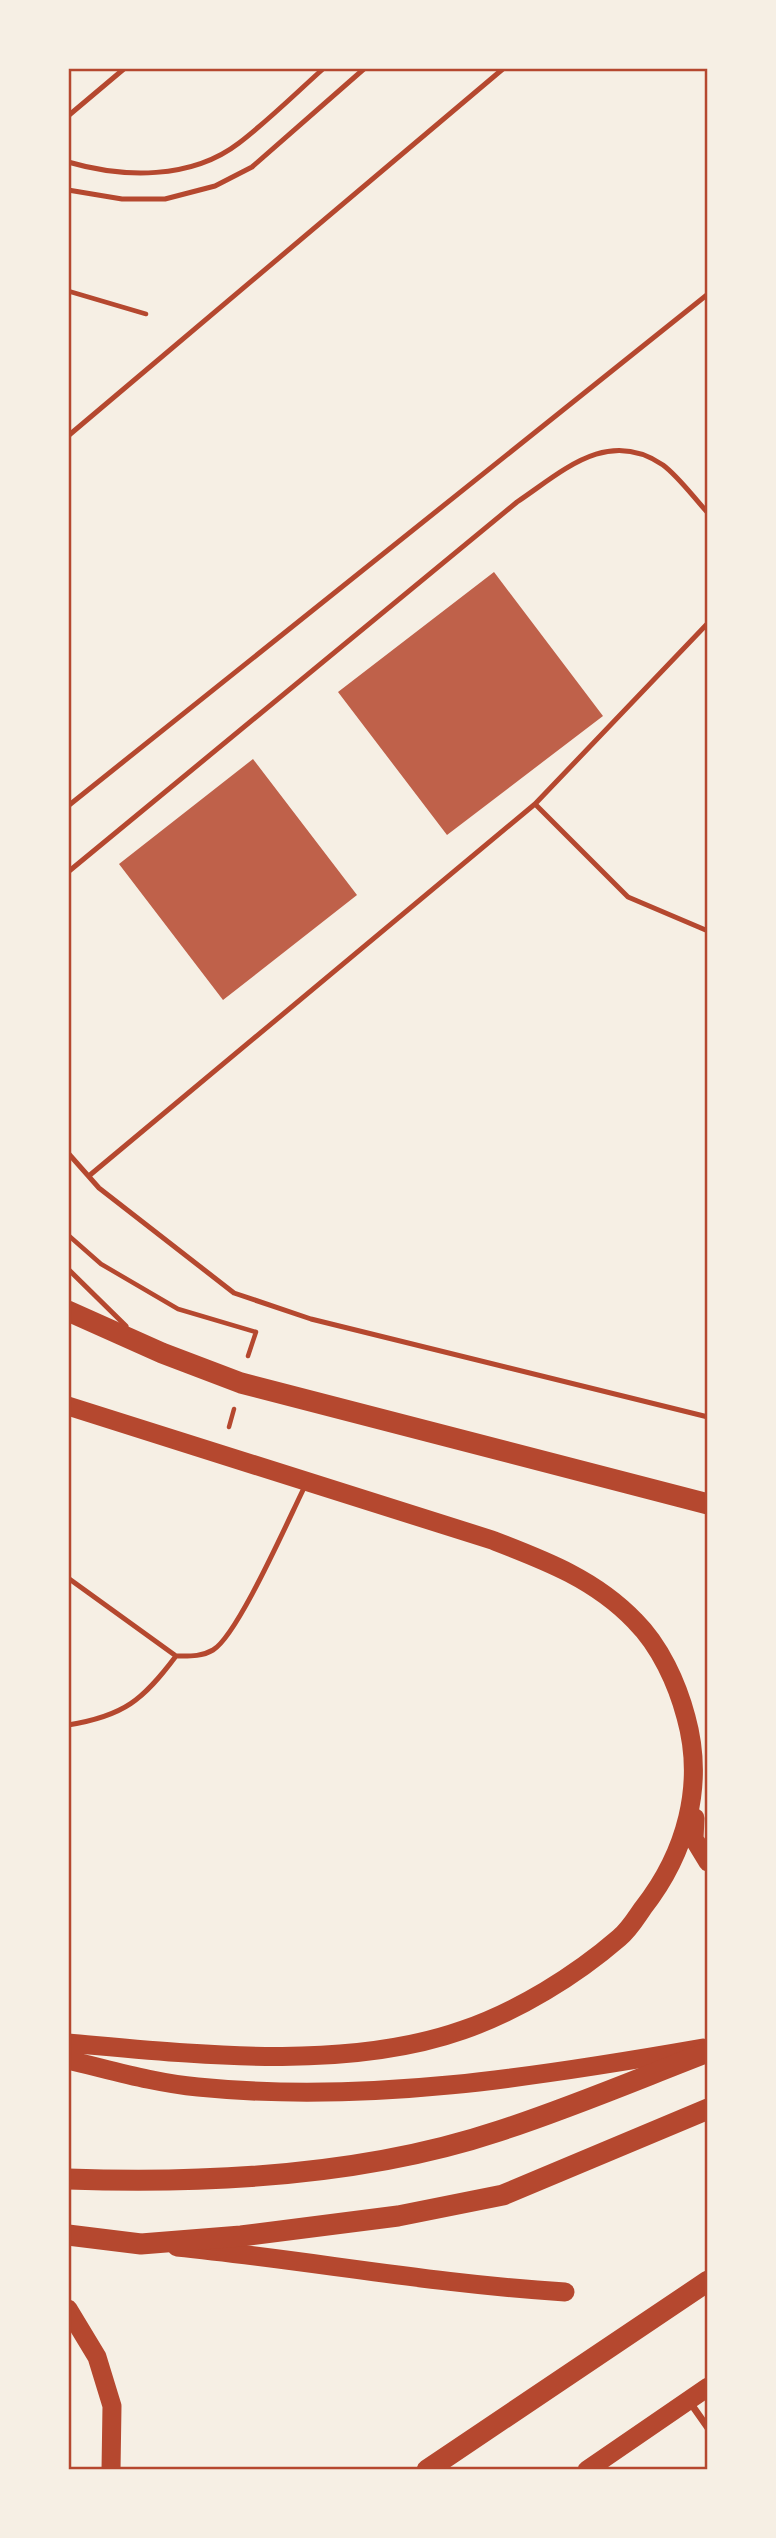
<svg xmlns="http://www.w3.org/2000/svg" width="776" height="2538" font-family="'Noto Sans',sans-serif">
<rect width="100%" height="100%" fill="#f6efe4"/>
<path fill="#bf614a" d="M494,572L603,716L447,835L338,692Z
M253,759L357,895L223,1000L119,864Z"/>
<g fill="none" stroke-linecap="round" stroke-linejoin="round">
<path stroke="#b5482f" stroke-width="4.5" d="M68,291L146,314
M68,1235L101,1264L178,1309L256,1332L248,1356
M229,1427L234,1409"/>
<path stroke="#b5482f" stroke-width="5" d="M68,116L125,68
M68,162C123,178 191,180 239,143C269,120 296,93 324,68
M68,190L122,199H165L215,186L252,167L365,68
M68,436L504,68
M708,623L535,804L628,897L708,931
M68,806L708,294
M68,872L517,502C562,472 607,427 663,465C679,477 694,498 708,513
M68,1153L99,1188L234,1293L311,1319L708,1417
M90,1175L535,804
M68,1269L126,1326
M68,1578L176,1656C189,1656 201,1657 213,1650C238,1635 289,1518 305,1486
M68,1725C124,1716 143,1700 176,1656"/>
<path stroke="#b5482f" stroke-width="7" d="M689,2401L708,2428"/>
<path stroke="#b5482f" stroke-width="19" d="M68,1406L492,1540C544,1560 595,1579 635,1621C660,1646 677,1683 686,1717C705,1785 686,1853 643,1908C636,1918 629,1930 619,1938C575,1976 518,2011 463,2030C344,2072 192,2054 68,2043
M695,1818L694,1839L708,1862
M68,2060C111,2070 154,2083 198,2087C367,2104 537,2077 703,2048
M177,2247C307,2260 434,2284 565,2292
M68,2309L97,2357L112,2406L111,2470
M587,2470L708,2387"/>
<path stroke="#b5482f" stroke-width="21" d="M68,1311L162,1353L241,1383L708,1504
M68,2179C209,2184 364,2176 499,2131C570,2108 638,2079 708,2052
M68,2235L141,2244L241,2236L398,2216L503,2195L708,2109
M427,2470L708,2281"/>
</g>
<rect width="776" height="2538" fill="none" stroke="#f6efe4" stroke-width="140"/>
<rect x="70" y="70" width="636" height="2398" fill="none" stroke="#b5482f" stroke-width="2.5"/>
</svg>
